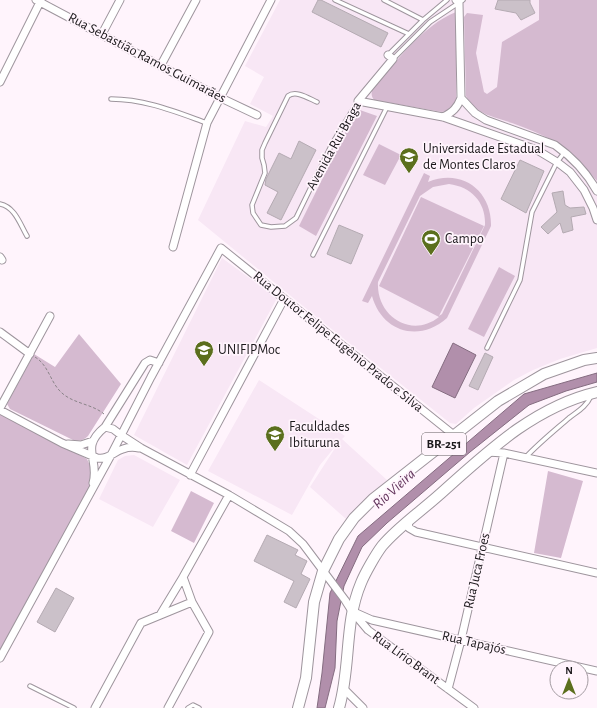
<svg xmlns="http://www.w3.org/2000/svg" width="597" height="708" font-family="'Alegreya Sans',sans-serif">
<rect width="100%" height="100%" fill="#fff4fc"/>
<path fill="#f8e7f5" d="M280,0H597V348L560,359L533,370L514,380L474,408L456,424L450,423L314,315L198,220L245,121L266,127L273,116L250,104L264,77L245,66Z
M222,258L277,298L187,465L134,435Z
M259,380L345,436L342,439L387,480L346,519L310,487L339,442L320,465L292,515L208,471Z
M134,455L180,480L153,527L99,499L118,460L125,456Z"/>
<path fill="#d5bad0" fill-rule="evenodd" d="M539,0H597V181C584,166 572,151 554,141C541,134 526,128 512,123C495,117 474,114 466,96L464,17L467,13L483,15L476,53L484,92L487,94L497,87L502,42L539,20Z
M456,12V98C454,107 452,110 442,112L374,100C371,96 371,93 373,88C396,62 423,25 456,12Z
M357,109L377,116L316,236L299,226Z
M379,144L401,155L385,185L363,175Z
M424,173L430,176L428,182C462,168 492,191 491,226L447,318C419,343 382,332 372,296L368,303L362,301ZM449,184C472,187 486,203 485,225L442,314L439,316L484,226L421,197L379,286L439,317C411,339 376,316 378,282L420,196L433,187Z
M499,267L515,276L484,337L468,329Z
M79,334L121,384L88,436C84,440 79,442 73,440L10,409L7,404L34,354L55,367Z
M2,414L87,459L92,470L90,487L0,653V415Z
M548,471L583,481L561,558L534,553Z
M191,491L214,503L194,543L171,531Z"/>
<path fill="#b18fab" stroke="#846c80" d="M453,343L476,355L455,398L432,387Z
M597,373V382L566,391L529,405L470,452L387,523L362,547L344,586L337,621L335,668L325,708H317L322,673L330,593L358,536L524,394Z"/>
<path fill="#cbc1c9" stroke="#b4aab2" d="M318,0H321L388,33L381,47L312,12Z
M498,0H530V3L535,13L521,20L516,13L495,9Z
M299,141L316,150L281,220L267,213L278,192L265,185L266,179L279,153L291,159Z
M520,160L544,171L526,213L501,199Z
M563,191L565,205L570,208L584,207L586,214L571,217L573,230L563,233L560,223L548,234L541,227L557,212L552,193Z
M339,225L363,235L351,264L327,254Z
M485,353L493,357L478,390L469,386Z
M267,535L298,550L295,555L307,561L301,574L310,579L296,608L284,602L294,581L254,561Z
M56,588L74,598L55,632L37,622Z"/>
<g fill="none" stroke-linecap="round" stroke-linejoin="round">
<g stroke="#9e959d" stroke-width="5.5">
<path id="service" d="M335,0L409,34
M384,0L423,20
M388,55L423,20L447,0
M393,59L430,22L463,0
M111,99C145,99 176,112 207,123
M317,102C308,98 296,90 288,96L265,143L262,150V158L264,165L265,173L252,205L253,213L261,225L271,227L285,226L296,218L332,144L358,101
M0,204C15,207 20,224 27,236
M313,255L387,107
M487,348L520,280L532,212L557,162L564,153
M526,457C539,443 554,431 569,418C578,411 586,407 591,396
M30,686L74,708
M188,708L193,705L199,708"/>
</g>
<g stroke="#9e959d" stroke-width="9">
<path id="minor" d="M36,0L221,98L257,115
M456,0L459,3L461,98L475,113L486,120L555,145C572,157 587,173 597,191
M102,34L120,0
M388,55L393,59L358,101L443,117L537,150L557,162L570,172L584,190L593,208L597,220
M161,65L196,0
M0,82L41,0
M443,117C453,112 457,108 461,98
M173,247L207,123L271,0
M0,257L2,260
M0,332L30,354
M0,408L50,316
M0,410L62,443L97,458C108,460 113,452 123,449C128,447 134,447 139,448
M105,427L113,429L121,435L141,448L229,495L289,531L303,544L345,600L352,611L368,630L474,708
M68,444L81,445L93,441
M487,452L504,453L597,473
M190,475L284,299
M93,483C100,459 79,448 105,427L145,363L150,360L159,363
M408,521L409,528L416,532L597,573
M354,612L372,620L597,671
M160,615L183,577L229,495
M0,658L111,455L151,377L221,248L455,436
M344,689L363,708
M448,689L461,640L504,453
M95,708L141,623L192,602
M168,708L209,632L192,602L183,577"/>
</g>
<g stroke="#9e959d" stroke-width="12">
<path id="primary" d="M298,708L306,678L314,602L323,571L339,539L354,518L373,499L498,401L544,374L584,360L597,358
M339,708C351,667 344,623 361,583C365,573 376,554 382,546C398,527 420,512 439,495C486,453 533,407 597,392"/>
</g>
<path stroke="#8a8388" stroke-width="1" stroke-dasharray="3 2" stroke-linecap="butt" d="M35,357C48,365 50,380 59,390C71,404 91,403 104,414"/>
<use href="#service" stroke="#fff" stroke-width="3.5"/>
<use href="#minor" stroke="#fff" stroke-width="7"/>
<use href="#primary" stroke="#fff" stroke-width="10"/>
</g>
<defs>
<g id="university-pin" transform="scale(1)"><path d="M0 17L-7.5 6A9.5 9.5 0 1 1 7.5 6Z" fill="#5b6f1d" stroke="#fff4fc"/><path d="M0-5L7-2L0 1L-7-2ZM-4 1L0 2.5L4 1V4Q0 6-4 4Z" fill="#fff"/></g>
<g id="stadium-pin" transform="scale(1)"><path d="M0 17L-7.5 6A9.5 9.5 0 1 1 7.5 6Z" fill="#5b6f1d" stroke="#fff4fc"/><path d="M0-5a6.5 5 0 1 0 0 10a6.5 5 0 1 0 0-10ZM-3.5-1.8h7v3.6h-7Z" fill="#fff"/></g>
</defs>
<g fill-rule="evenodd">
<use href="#university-pin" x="409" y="157"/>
<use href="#stadium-pin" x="431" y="239"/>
<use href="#university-pin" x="204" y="350"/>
<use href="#university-pin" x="275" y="435"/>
</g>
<g text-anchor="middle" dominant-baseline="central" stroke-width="3.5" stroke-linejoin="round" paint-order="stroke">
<rect fill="#fff4fc" stroke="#605b5f" stroke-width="1" x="422" y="433" width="44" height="22" rx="3"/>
<g font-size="13" font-weight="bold" fill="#1c191c">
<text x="444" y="444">BR-251</text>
</g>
<g font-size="14" fill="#1c191c" stroke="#fff4fc">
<text transform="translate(147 58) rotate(28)">Rua Sebastião Ramos Guimarães</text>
<text transform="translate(334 146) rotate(-61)">Avenida Rui Braga</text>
<text transform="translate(338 342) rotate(39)">Rua Doutor Felipe Eugênio Prado e Silva</text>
<text transform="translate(477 571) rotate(-77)">Rua Juca Froes</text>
<text transform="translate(474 643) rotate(13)">Rua Tapajós</text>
<text transform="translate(406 658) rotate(36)">Rua Lírio Brant</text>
</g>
<g font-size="14" fill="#1c191c" stroke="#fff4fc" text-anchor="start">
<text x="423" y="149">Universidade Estadual<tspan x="423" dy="16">de Montes Claros</tspan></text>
<text x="445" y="239">Campo</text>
<text x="218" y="350">UNIFIPMoc</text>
<text x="289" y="427">Faculdades<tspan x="289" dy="16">Ibituruna</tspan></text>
</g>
<g font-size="15" font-style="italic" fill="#60325a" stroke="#fff4fc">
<text transform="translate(394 489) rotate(-42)">Rio Vieira</text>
</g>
</g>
<g transform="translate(569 680)"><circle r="19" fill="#fff4fc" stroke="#a49ca2"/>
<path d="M0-3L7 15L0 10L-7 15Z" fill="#5b6f1d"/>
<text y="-6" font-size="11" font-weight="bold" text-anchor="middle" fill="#1c191c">N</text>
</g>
</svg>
